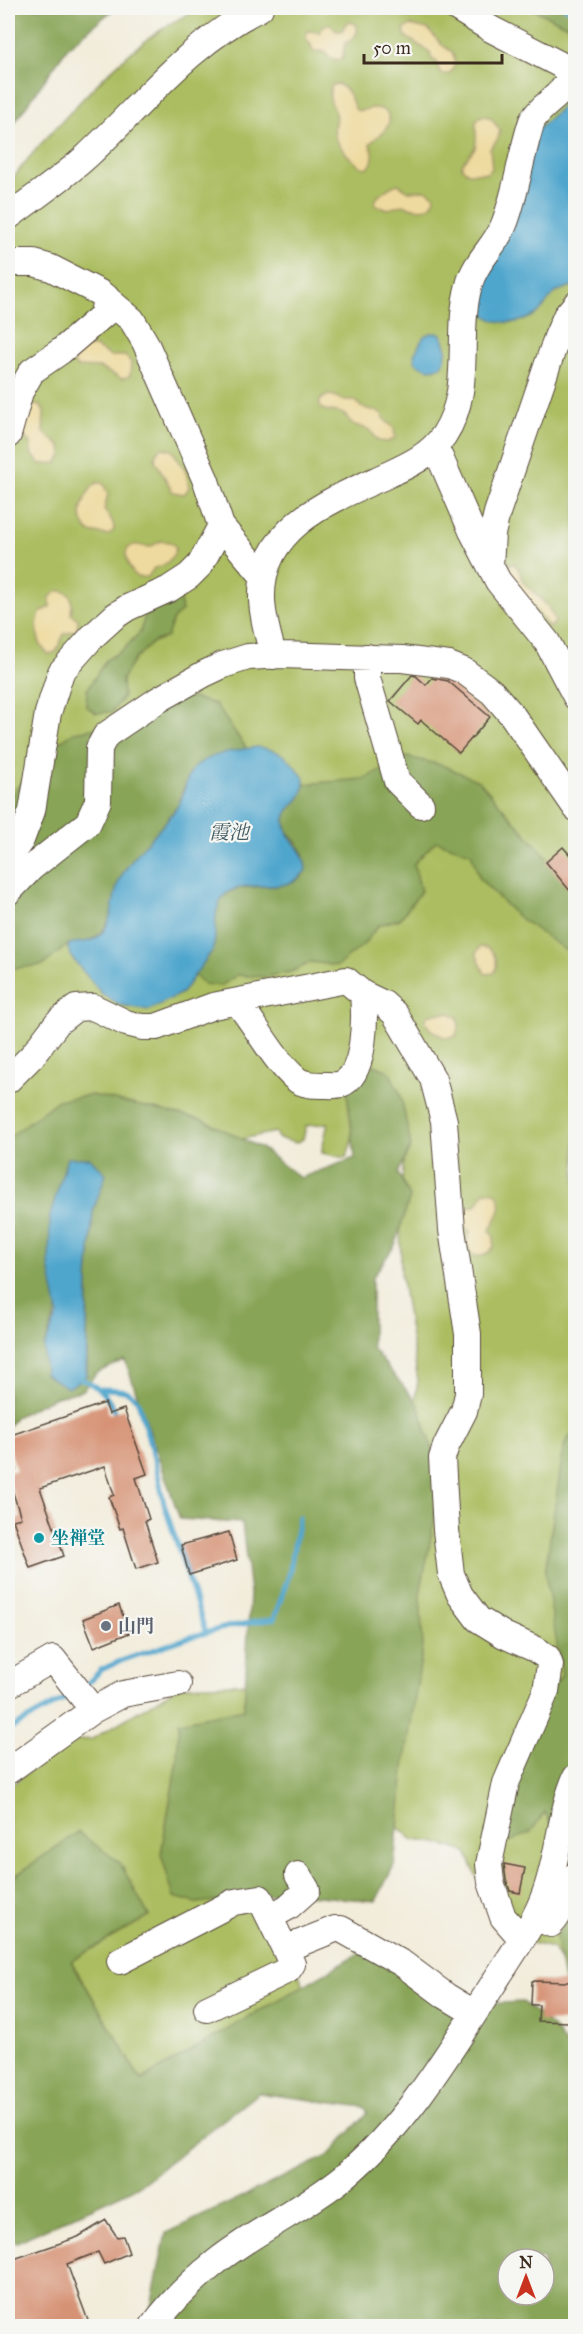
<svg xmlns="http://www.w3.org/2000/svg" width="583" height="2334" font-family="'IM FELL Great Primer','Noto Serif JP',serif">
<rect width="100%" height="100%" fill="#f6f6f2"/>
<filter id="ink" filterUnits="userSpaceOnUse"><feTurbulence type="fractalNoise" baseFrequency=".0167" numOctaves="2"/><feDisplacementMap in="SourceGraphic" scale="12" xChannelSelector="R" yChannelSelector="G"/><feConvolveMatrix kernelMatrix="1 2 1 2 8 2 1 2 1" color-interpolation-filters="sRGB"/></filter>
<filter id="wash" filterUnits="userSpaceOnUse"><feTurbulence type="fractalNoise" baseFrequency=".008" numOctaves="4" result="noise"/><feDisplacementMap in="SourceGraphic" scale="24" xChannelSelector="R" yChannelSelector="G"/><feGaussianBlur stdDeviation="1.35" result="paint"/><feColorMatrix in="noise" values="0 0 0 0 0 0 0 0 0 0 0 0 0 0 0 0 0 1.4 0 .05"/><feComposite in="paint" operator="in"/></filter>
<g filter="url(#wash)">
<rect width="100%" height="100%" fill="#f2ecda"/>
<path fill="#abbd60" stroke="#73743f" stroke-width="1.5" d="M202,8H559L576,16L575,1990L553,1948L513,1939L498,1925L466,1852L437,1843L413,1840L368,1801L404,1467L418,1381L401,1274L400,1203L405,1148L356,1124L348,1154L345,1158L322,1153V1149L328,1123L306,1126L303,1139L296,1143L278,1138L275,1132L213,1145L8,1155V186C25,160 46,138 67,116C106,73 148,30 202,8Z
M257,1683L254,1880L304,1985L141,2080L71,1961L149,1916L78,1832L8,1881V1788L68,1741L92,1739L181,1686Z"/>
<path fill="#88a456" stroke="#62673a" stroke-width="1.5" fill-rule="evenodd" d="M8,8H115L68,47L8,132Z
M530,8H575V29Z
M169,596L180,600L182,611L173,619L167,637L153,642L134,660L122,679L123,697L112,712L96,713L86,706L87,690L106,660L124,649L140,632L146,613Z
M174,693L215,704L247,749L237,750L191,773L188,782L182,791L178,806L119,880L115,901L108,924L99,935L89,941L69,944L43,965L8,969V798L52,747L74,732L105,727Z
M407,757L442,765L479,781L575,889V960V957L517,916L480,879L471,853L436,841L414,864L421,891L400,919L379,925L363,945L337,966L312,962L291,972L264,977L237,975L221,986L204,984L194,975C199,967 210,957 212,948C216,932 211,911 222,898C240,877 276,896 302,876C302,870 304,859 303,853C299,841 285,835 285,820C286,804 301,802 304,784L363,779Z
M369,1063L389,1071L401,1096L411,1146L398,1173L410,1197L395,1245L372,1278V1348L418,1404L442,1479L420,1595L423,1646L405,1760L394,1865L376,1901L283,1893L196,1903L174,1897L161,1854L177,1760L179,1722L244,1709L250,1593L242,1523L180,1519L125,1360L96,1373L83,1390L53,1398L15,1417L8,1427V1136H11L58,1100L92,1095L203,1120L261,1148L300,1178L355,1158L347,1092ZM106,1174L93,1211L88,1279L87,1375L68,1388L44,1347Z
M575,1428V1855H565L545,1812L530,1833L509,1842L496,1808L521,1730L562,1675L545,1572L564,1446Z
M78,1832L120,1863L149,1916L71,1961L141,2080L366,1949L482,2004L523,2002L554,2028L569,2050L575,2045V2326H147L166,2233L328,2156L368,2112L364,2107L258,2093L139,2186L17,2242H8V1881ZM508,2259H544V2295H508Z
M575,1906V2020L563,1976L556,1938Z"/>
<path fill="#eeda9e" stroke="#94825e" stroke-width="1.5" d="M350,22L357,25C359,35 353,40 345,43L343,57L339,60L330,58L325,52L313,51L311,45L305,37L308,31L320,32L324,25H331L336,31H342L346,23Z
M410,25L428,29L442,45L452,52C456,60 456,68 449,74C437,76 439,69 437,61L432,60L430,52L406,37L404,30Z
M337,84C348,87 351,100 356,110C363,112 367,108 374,108C379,108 385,110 387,113C396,127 376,136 370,144C371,149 374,152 373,157C370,186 340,148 336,139C331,129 338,121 335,112C331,102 327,96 332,85Z
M481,116L490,117L500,130L498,139L490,149L492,168L488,173H468L462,168V164L475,148C477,139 476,131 476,122Z
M398,184L409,191L426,190L435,196C433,214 414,209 403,205L388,209L376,206L374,202C378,195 390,186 398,184Z
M86,347H96L110,356H125L131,362L130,376L122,379L100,368L76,367L72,358Z
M328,395L335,396L342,400H355L361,407L382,413L384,419L394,428L395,438L388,442L378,441L370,430L352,424C340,406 339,416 322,409L320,407V400Z
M34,405H40L44,411L43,432L61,447L62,456L57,463L40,464L31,453V443L24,437C22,426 26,413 34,405Z
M162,448L172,450L186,471L189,488L184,494L173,492L155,460L156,453Z
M96,483H103L108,494L104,510C109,517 114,520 114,530L108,535L89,532C74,517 83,496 96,483Z
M161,541L170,542L176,547C174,558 165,567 154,568L148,577H137C130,570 118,549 134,545C139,544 143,547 148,547C152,547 157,542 161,541Z
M508,564H514C522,569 519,578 525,584C536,595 550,605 555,621L552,626L549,628L504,569Z
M57,591C73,590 73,601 71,614L78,619L77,630L64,634L56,652L48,654C37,645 34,626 40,613L50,607V597Z
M480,947L488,948C496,954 499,964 494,973L485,974L476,953Z
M429,1014L449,1013L457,1017L459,1024L456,1036L445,1038L430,1029L425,1021Z
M485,1191L495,1192C507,1206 497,1216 490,1230L494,1238V1246C488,1255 480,1260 470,1253L466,1242L470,1232L463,1224L462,1214L469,1207L476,1206Z"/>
<path fill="#50a6cd" stroke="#466876" stroke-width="1.5" d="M568,101L575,102V285C569,288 559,289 554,294C547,301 544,309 535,315C514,327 485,326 476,301L535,132Z
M431,333H440C448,345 448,354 442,366C431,371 425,369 415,362L414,355L424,336Z
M257,747C283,750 289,758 304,778C304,783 304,789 302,793C298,805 283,808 285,824C287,842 305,847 306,870C284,902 238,871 221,900C211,916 219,935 212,951L182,993L149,1010L120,1005L102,994L73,959L68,949L69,944C76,942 85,943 92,940C116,929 110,898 120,879C133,853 161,831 177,807C185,797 185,775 196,766C212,753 237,750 257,747Z
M67,1158H90L106,1174L93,1211L88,1279L86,1376L68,1388L45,1374L44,1347L58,1314L49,1266L50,1216Z"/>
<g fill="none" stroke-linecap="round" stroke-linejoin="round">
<path stroke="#50a6cd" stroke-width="5" d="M566,8L576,12
M81,1379C98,1386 107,1395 115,1412
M102,1389C118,1390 128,1388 138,1401L156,1465L164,1504L206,1633
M85,1686L101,1670L118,1662L190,1637L231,1626L274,1619L289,1575L299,1517
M8,1730L72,1695"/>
</g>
<g id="blocks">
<path fill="#d69274" d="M412,675L416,676L426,685L432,678L448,681L490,717L459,753L421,720L418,724L390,701Z
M563,847L576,862V898L546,862Z
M105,1403L109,1414L124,1409L147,1474L136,1478L149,1519L145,1521L158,1562L136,1569L123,1528L120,1529L109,1497L114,1495L105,1466L40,1488L64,1556L30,1568L13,1520L21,1518L8,1477V1473L16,1470L8,1444V1436Z
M229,1532L237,1560L189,1575L181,1545Z
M119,1605L129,1633L94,1647L83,1619Z
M504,1864L525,1868L520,1893L510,1891L506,1879Z
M532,1981L570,1982L569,2022L538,2021L539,2005H531Z
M106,2220L117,2237L123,2236L129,2253L104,2264L98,2252L67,2264L90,2326H8V2261L78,2237Z"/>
</g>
</g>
<g filter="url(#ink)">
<use href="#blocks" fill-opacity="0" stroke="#56473a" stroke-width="1.5"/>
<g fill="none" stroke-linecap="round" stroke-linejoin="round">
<g stroke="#56473a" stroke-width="28">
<path id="minor" d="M8,217C34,197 63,178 87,156C143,104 190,42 260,8
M8,263H34L51,268L100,293L132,320L145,342L206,481L221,526L263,576
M8,435L20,392L32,371L61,351L103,315L106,297
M435,446L472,531L498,581L547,642L576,697
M490,566L492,534L497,513L557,337L566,316L576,304
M273,656C269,637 262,618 262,598C260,527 331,500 385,476C407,466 430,456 444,435C474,389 455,335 469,285C475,261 497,245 505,222C517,190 521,154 532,121C541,104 563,96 569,79L566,69L559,64L491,29L457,8
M367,657V678L397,781L421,805
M8,858L21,840L32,811L48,713L61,672L93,636L115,616L127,608L169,589L189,576L200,565L221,526
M8,892L31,868L88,823L98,801L99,748L106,735L158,700L204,674L223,665L248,657L282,655L402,659L449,665L464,671L492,692L512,715L576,808
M237,1002C257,1026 272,1058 296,1079C303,1085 314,1085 323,1085C328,1085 336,1086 341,1084C366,1075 365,1016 363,994
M8,1080L32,1056L58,1022L76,1008L93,1007L126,1023L142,1027H156L213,1006L346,980L363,994L384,1004L395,1014L433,1079L444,1121L452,1230L468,1334V1394L464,1411L446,1446L442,1458L446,1530L451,1574L460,1595L478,1619L504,1635L535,1649L547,1657L550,1665L546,1691L506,1783L489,1864L491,1882L503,1917L522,1939
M8,1685L53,1659L93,1710
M8,1771L93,1710L123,1694L178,1684
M270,1917L288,1907L307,1890L298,1875
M535,1917L551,1924C565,1910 565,1891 576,1875
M120,1961L234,1902L260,1898L285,1949
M207,2009L288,1970L292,1964L285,1949L335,1929H341L403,1964L446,1996L474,2013
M153,2326C171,2302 192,2281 216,2262C256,2230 305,2209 345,2176C407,2124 448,2054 492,1986C511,1955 534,1926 546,1891C559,1854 560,1814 576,1777"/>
</g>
<use href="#minor" stroke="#fff" stroke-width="26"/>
</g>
</g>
<circle fill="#0f9aa8" stroke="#f6f6f2" stroke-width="2" cx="39" cy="1538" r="6"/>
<circle fill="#6b7280" stroke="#f6f6f2" stroke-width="2" cx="106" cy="1626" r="6"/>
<g text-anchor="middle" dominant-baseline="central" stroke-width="4.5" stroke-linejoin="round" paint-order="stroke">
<g font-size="18" font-weight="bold" fill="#0d838f" stroke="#f6f6f2" text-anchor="start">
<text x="51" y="1538">坐禅堂</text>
</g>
<g font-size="18" font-weight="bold" fill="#5b616d" stroke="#f6f6f2" text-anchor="start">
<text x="118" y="1626">山門</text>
</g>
<g font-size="20" font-style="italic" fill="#435c64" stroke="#f6f6f2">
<text x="229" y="832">霞池</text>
</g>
</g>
<rect width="583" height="2334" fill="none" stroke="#f6f6f2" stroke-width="30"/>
<g transform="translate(526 2277)"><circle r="28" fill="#f6f6f2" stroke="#aba49d" stroke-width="1.5"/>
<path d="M0-4.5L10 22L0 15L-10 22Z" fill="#c8321e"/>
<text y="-9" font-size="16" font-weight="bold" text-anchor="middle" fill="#3b2a1e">N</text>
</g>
<path d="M364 54v9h138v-9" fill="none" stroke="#3b2a1e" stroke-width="3"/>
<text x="373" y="54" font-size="18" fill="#3b2a1e" stroke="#f6f6f2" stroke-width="4.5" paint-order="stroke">50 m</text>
</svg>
